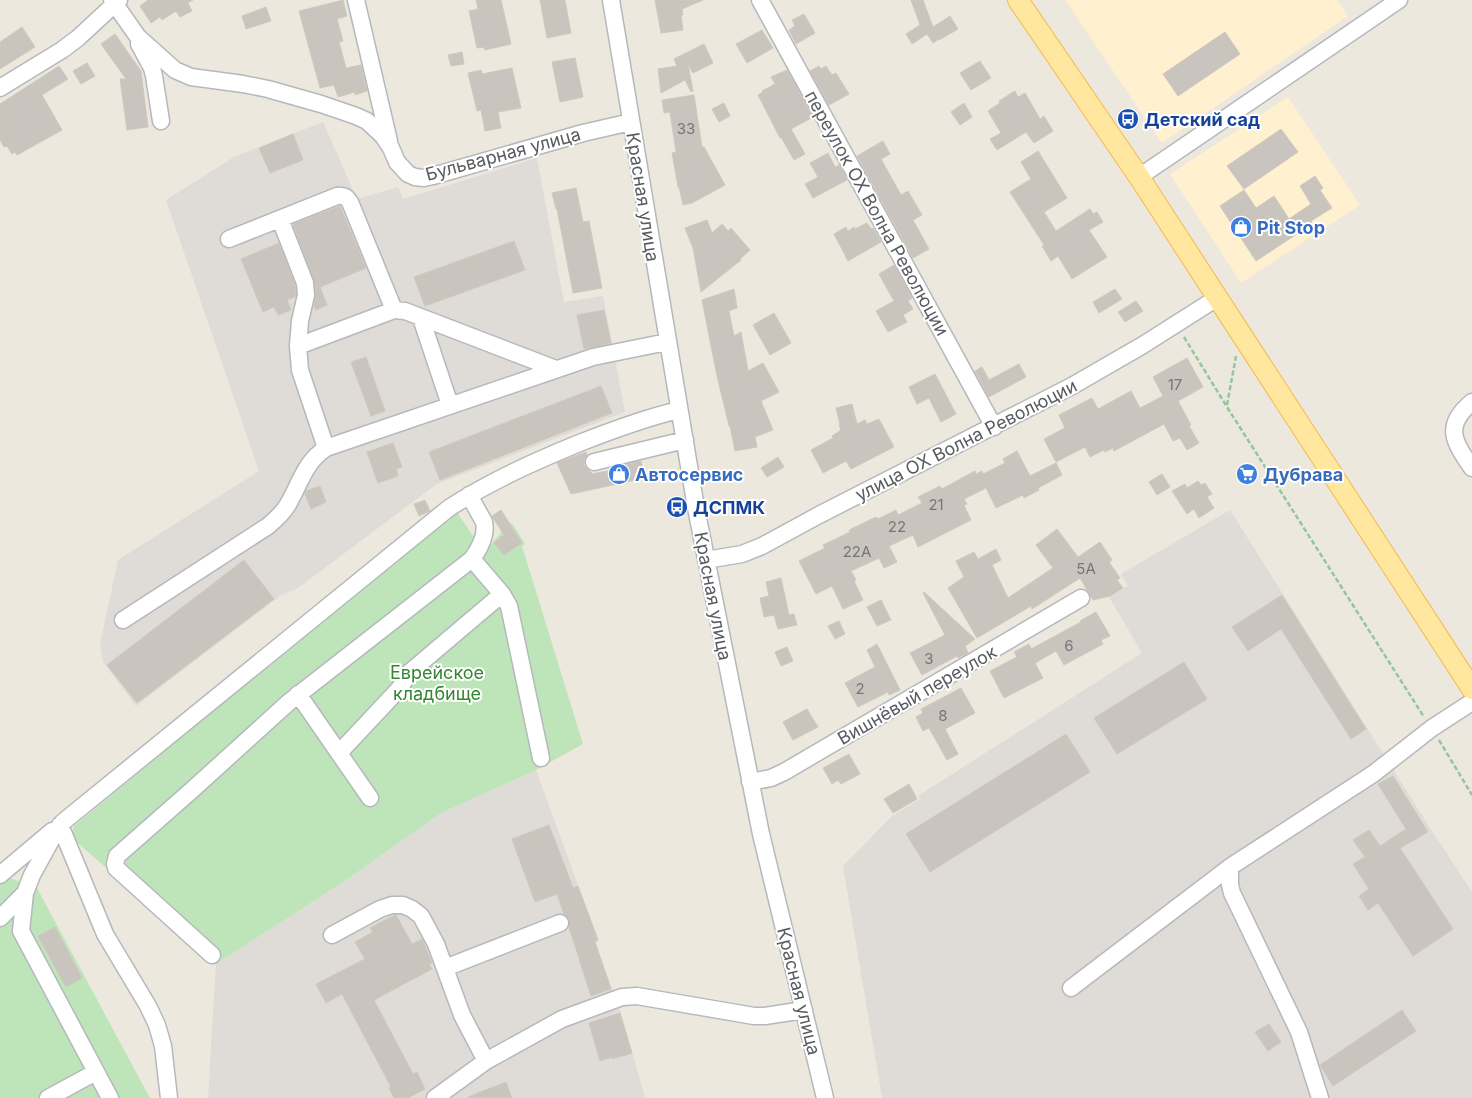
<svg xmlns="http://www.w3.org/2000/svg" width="1472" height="1098" font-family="Inter,sans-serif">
<rect width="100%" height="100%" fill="#ece8de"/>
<path fill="#fff0d0" d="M1065,0H1337L1348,16L1162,143Z
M1288,97L1360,205L1241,283L1170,174Z"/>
<path fill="#dfdbd6" d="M323,122L357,199L398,187L403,199L537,158L564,302L603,296L625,412L437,484L298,588L281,595L136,706L103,662L100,644L118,560L259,471L166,200L234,157Z
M1230,510L1430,828L1472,892V1098H882L843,866L891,817L920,799L918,796L1142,653L1109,597L1128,586L1121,574Z
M536,770L598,940L595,942L621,1013L645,1098H208L216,964L346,880L441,813Z"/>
<path fill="#bde5b9" d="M456,511L484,552L501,533L500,530L512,523L525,544L522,546L583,744L536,770L441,813L346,880L216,964L71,837L74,826Z
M7,877L37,888L150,1098H0V882Z"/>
<path fill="#c9c4bd" stroke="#d0c8bd" d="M148,0H193L188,3L192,11L180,17L176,11L162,20L160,17L151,23L140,6Z
M343,0L347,16L337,19L343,41L339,42L346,68L361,65L367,91L355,95V92L338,97L334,85L320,88L299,11Z
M476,0H501L511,44L485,50L484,47L477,48L469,11L478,9Z
M540,0H565L571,33L547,38Z
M655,0H703L682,9L683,15H681L683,30L661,33Z
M911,0H923L933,27L950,16L958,29L939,40V39L933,43L927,34L912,44L906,34L920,25Z
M266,7L271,21L246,29L242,16Z
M804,14L815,33L796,44L789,30L795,26L792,20Z
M22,27L35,47L0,69V42Z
M762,30L773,48L747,63L736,44Z
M1225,32L1240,54L1178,96L1163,74Z
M115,34L141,71L148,127L127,130L120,79H126L101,44Z
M704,44L713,63L693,73L688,64L693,91L691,92L685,80L661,93L658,69L677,66L674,59Z
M462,52L464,64L451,66L448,55Z
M575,58L583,97L560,102L552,62Z
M980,61L991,78L971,90L960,73Z
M87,63L95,76L81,84L73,71Z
M59,66L68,79L42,95L62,130L17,155L15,152L12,154L7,146L4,147L0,140V104Z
M819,66L821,69L826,66L832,75L836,73L849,94L829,105L810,71Z
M512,68L521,108L498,112L501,128L485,131L481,110L477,111L468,73L481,70L482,74Z
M787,70L813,117L791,129L805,154L794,160L781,137L780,138L758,95L763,92L762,91L775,84L771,77Z
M1015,91L1018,97L1025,93L1040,119L1044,116L1053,131L1034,143L1026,132L997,150L990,139L1001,133L988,111L1000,103L999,101Z
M694,95L702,147H704L725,185L692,203L683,205L679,187H678L672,153L676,152L670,112L664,113L662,100Z
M724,103L730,116L719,122L712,109Z
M964,103L972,117L960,125L951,112Z
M1281,129L1298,152L1244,189L1227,166Z
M293,134L303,160L270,173L259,148Z
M883,141L890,154L881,159L901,195L908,191L922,215L913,220L929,249L913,258L857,156Z
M1038,151L1067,198L1044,212L1056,231L1090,209L1093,214L1097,212L1103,222L1089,230L1107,257L1072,279L1058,256L1051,261L1042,246L1044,245L1010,192L1031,179L1021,162Z
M828,153L835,167L839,165L847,180L813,198L805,184L818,177L810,163Z
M1315,176L1323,188L1320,190L1332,208L1311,221L1312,224L1256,261L1220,206L1244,190L1256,208L1274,196L1289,219L1311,204L1300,186Z
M576,188L583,222L589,221L602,288L573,293L557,209H556L552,193Z
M340,206L366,268L320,287L327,305L316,310L314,306L316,294L314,280L293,224Z
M707,220L712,233L722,224L728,231L731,228L750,250L740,259L741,260L701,292L693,248L685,228Z
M867,223L871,229L873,228L881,242L848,261L834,234L846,227L848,231L854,227L855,229Z
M514,241L525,270L425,306L414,277Z
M279,243L295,285L296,294L295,297L287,300L291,310L278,315L274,307L263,312L241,259Z
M894,265L912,298L908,301L913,309L903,315L907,322L888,332L876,311L894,301L879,274Z
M734,289L737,308L729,311L734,336L741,332L748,371L763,363L779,392L761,401L773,430L755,437L757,447L735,451L730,426H729L717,376L702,300Z
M1115,289L1122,299L1099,313L1093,302Z
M1136,301L1143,311L1125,322L1118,312Z
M604,310L611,343L584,349L577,315Z
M774,313L791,343L770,355L753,325Z
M366,357L385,411L371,416L351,362Z
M1187,358L1203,387L1178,401L1191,425L1189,426L1199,443L1187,450L1180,438L1173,441L1164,424L1114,451L1113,448L1105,452L1104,450L1090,457L1085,447L1056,462L1044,439L1065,428L1059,415L1092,398L1098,409L1131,391L1140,408L1163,396L1153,377Z
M1019,364L1026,377L989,397L975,371L982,367L989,380Z
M935,374L956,414L941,422L929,398L917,404L909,387Z
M601,386L612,413L440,480L429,452Z
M852,404L857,424L865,420L867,424L879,419L894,447L851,469L846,461L823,473L811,450L833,438L832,436L841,430L839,425H840L836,408Z
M393,443L402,467L396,469L398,476L378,483L367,452Z
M1017,451L1030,476L1056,463L1062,475L1038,488L1039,490L1024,498L1023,495L996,508L986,488L964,499L967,504L964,505L971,520L918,547L913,535L889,546L897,562L884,568L879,558L851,571L856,580L854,581L863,600L843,609L832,586L816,594L799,561L825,548L823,545L850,532L849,530L876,517L878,519L896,510L898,515L922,503L918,497L940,486L942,489L975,471L976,474L982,471L983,474L1005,463L1003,459Z
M586,452L587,455L584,460V465L587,469L591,472L592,474L623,468V465L641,461L645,478L571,494L557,463Z
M778,457L784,467L767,477L761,468Z
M1162,474L1170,487L1157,495L1149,482Z
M1198,481L1201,485L1205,483L1212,494L1207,497L1214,508L1199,518L1194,509L1187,514L1172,491L1185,484L1187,488Z
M320,486L326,502L311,509L305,494L306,491Z
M425,500L430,511L419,516L414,504Z
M501,510L522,543L504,555L494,543L504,535L492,516Z
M1057,529L1078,557L1100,542L1112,560L1109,562L1120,578L1117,580L1123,588L1110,596L1093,600L1080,578L1032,609L1031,606L977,638L948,588L964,577L956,561L974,552L978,559L996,549L1001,560L992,565L1008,598L1053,568L1036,545Z
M244,560L274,599L137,703L107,665Z
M781,578L789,615L794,614L797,625L778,629L774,615L764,617L760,598L769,596L766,582Z
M924,592L975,639L965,646L968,653L958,658L957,656L922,675L910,653L945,635L923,593Z
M1282,595L1366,729L1351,739L1281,629L1248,651L1232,627Z
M881,600L891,620L877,626L867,607Z
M1096,612L1110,636L1101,640L1103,644L1064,665L1056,651L1035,663L1043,678L1004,698L990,671L1017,657L1014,652L1029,644L1031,649L1081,622L1080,621Z
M839,621L845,634L835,639L828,626Z
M877,644L900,690L889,695L888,692L858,707L845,683L875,667L867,650Z
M787,647L793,661L781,666L775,652Z
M1184,662L1207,699L1117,754L1094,718Z
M961,688L975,713L945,729L958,754L947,760L929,728L923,731L916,717L923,713L921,709Z
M807,709L818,727L793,740L783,722Z
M1066,734L1090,772L930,872L906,834Z
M849,754L860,774L841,784L838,780L832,784L823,768Z
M1393,776L1428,832L1400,848L1453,929L1413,956L1378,903L1368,910L1359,896L1369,889L1353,864L1365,857L1353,840L1369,830L1380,846L1406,829L1378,784Z
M909,784L917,799L893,813L884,799Z
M549,825L573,888L578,886L598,940L595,942L611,989L591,996L569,927V920L564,914L557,894L535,902L512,839Z
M395,915H396L412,944L422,939L432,963L429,964L432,969L374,1000L413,1074L417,1072L425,1089L408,1098H394L389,1088L391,1087L342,994L326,1003L316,984L365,959L355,942L373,932L370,928Z
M55,927L82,978L66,987L38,936Z
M1402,1010L1416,1031L1333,1086L1320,1065Z
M620,1013L632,1053L612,1059V1057L600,1061L589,1023Z
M1269,1024L1281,1042L1268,1051L1255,1032Z
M506,1082L512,1098H468V1097Z"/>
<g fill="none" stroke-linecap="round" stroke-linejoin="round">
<g stroke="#b5b8bc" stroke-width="19">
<path id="minor" d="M112,0L138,37L175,70L191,77L243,84L268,89L321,104L356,116L367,121L383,136L391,148L397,162L408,174L415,177L424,178L433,176L583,133L631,122
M356,0L389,141
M611,0L696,508L761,834L825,1098
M760,0L994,427
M139,44L152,68L154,76L161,121
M0,88L62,50L78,38L119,0
M1139,177L1399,0
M280,219L305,283L306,295L300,321L298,346
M229,239L337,196C344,195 347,197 350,202L394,310
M421,318L450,405
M1472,402C1443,426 1454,442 1472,468
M326,448L300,370L298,346L394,310L405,311L556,369
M594,462L685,440
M469,495L484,522C487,535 480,548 472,559L502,594L509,606L541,758
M706,560L742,554L762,546L819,515L1072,386L1143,345L1217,298
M123,620L268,526C275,520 282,514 287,506C301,483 303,464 326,448L593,357L667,342
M298,694L370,798
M339,753L399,689L410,672L502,594
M750,782L771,778L784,772L1081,598
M60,825L105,934L148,1006L157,1025L163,1046L169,1098
M1230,867V885L1232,893L1299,1032L1320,1098
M0,875L52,831
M0,918L25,893
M332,935L380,909L392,905H403L412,909L421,916L436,944L462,1015L486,1061
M212,955L116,868L115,864L117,856L192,790L289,702L472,559
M445,968L560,923
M1071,988L1230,867L1373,774L1432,728L1472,702
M48,1098L96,1072
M110,1098L21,931L25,893L32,875L54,835L63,822L449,508C491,481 531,463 577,444C610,431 644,418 679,410
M435,1098L486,1061L562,1019L622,997L637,996L754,1016H765L804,1010"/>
</g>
<g stroke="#f7b84c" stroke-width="22">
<path id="major" d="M1018,0L1139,177L1472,689"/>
</g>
<path stroke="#92c79c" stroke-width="2.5" stroke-dasharray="5 2.5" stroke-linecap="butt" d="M1184,337L1227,407L1424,717
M1227,405L1236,356
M1439,740L1472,795"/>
<use href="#minor" stroke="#fff" stroke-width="16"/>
<use href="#major" stroke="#ffe7a0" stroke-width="20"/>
</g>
<defs>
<g id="bus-disc" transform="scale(1.125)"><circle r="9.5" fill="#1a4fb4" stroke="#fff"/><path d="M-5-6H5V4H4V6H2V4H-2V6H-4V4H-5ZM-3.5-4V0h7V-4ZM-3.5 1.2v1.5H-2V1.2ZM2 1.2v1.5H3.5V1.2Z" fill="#fff"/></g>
<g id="shop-disc" transform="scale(1.125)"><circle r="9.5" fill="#3f7fe0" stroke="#fff"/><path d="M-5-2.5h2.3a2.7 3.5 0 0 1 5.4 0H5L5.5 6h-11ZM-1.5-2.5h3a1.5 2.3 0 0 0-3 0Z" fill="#fff"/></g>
<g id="supermarket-disc" transform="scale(1.125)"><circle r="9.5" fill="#3f7fe0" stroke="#fff"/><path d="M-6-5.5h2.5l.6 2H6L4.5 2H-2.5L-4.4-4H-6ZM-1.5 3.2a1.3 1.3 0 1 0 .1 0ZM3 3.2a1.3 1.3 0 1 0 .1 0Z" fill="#fff"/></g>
</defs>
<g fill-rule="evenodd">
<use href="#bus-disc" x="1128" y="119"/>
<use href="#shop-disc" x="1241" y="227"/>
<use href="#shop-disc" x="619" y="474"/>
<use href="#supermarket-disc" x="1247" y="474"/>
<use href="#bus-disc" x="677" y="507"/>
</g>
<g text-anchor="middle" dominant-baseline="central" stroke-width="4" stroke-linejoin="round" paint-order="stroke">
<g font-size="15" fill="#747678">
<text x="686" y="128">33</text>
<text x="1175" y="384">17</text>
<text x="936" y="504">21</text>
<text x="897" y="526">22</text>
<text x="857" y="551">22А</text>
<text x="1086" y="568">5А</text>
<text x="1069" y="645">6</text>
<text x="929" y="658">3</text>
<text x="860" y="688">2</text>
<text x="943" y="715">8</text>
</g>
<g font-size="18" font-weight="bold" fill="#164399" stroke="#fff" text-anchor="start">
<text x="1144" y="119">Детский сад</text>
<text x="693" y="507">ДСПМК</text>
</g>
<g font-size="18" fill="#585c61" stroke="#fff">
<text transform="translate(503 154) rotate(-15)">Бульварная улица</text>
<text transform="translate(643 197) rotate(81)">Красная улица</text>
<text transform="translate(877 213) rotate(61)">переулок ОХ Волна Революции</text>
<text transform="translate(966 440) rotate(-27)">улица ОХ Волна Революции</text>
<text transform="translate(713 596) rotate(79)">Красная улица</text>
<text transform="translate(917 695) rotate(-30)">Вишнёвый переулок</text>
<text transform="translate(799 991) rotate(76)">Красная улица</text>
</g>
<g font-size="18" font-weight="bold" fill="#366cbe" stroke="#fff" text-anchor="start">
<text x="1257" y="227">Pit Stop</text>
<text x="635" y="474">Автосервис</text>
<text x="1263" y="474">Дубрава</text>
</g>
<g font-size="18" fill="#348631" stroke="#fff">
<text x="437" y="672">Еврейское<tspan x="437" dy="21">кладбище</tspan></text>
</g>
</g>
</svg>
